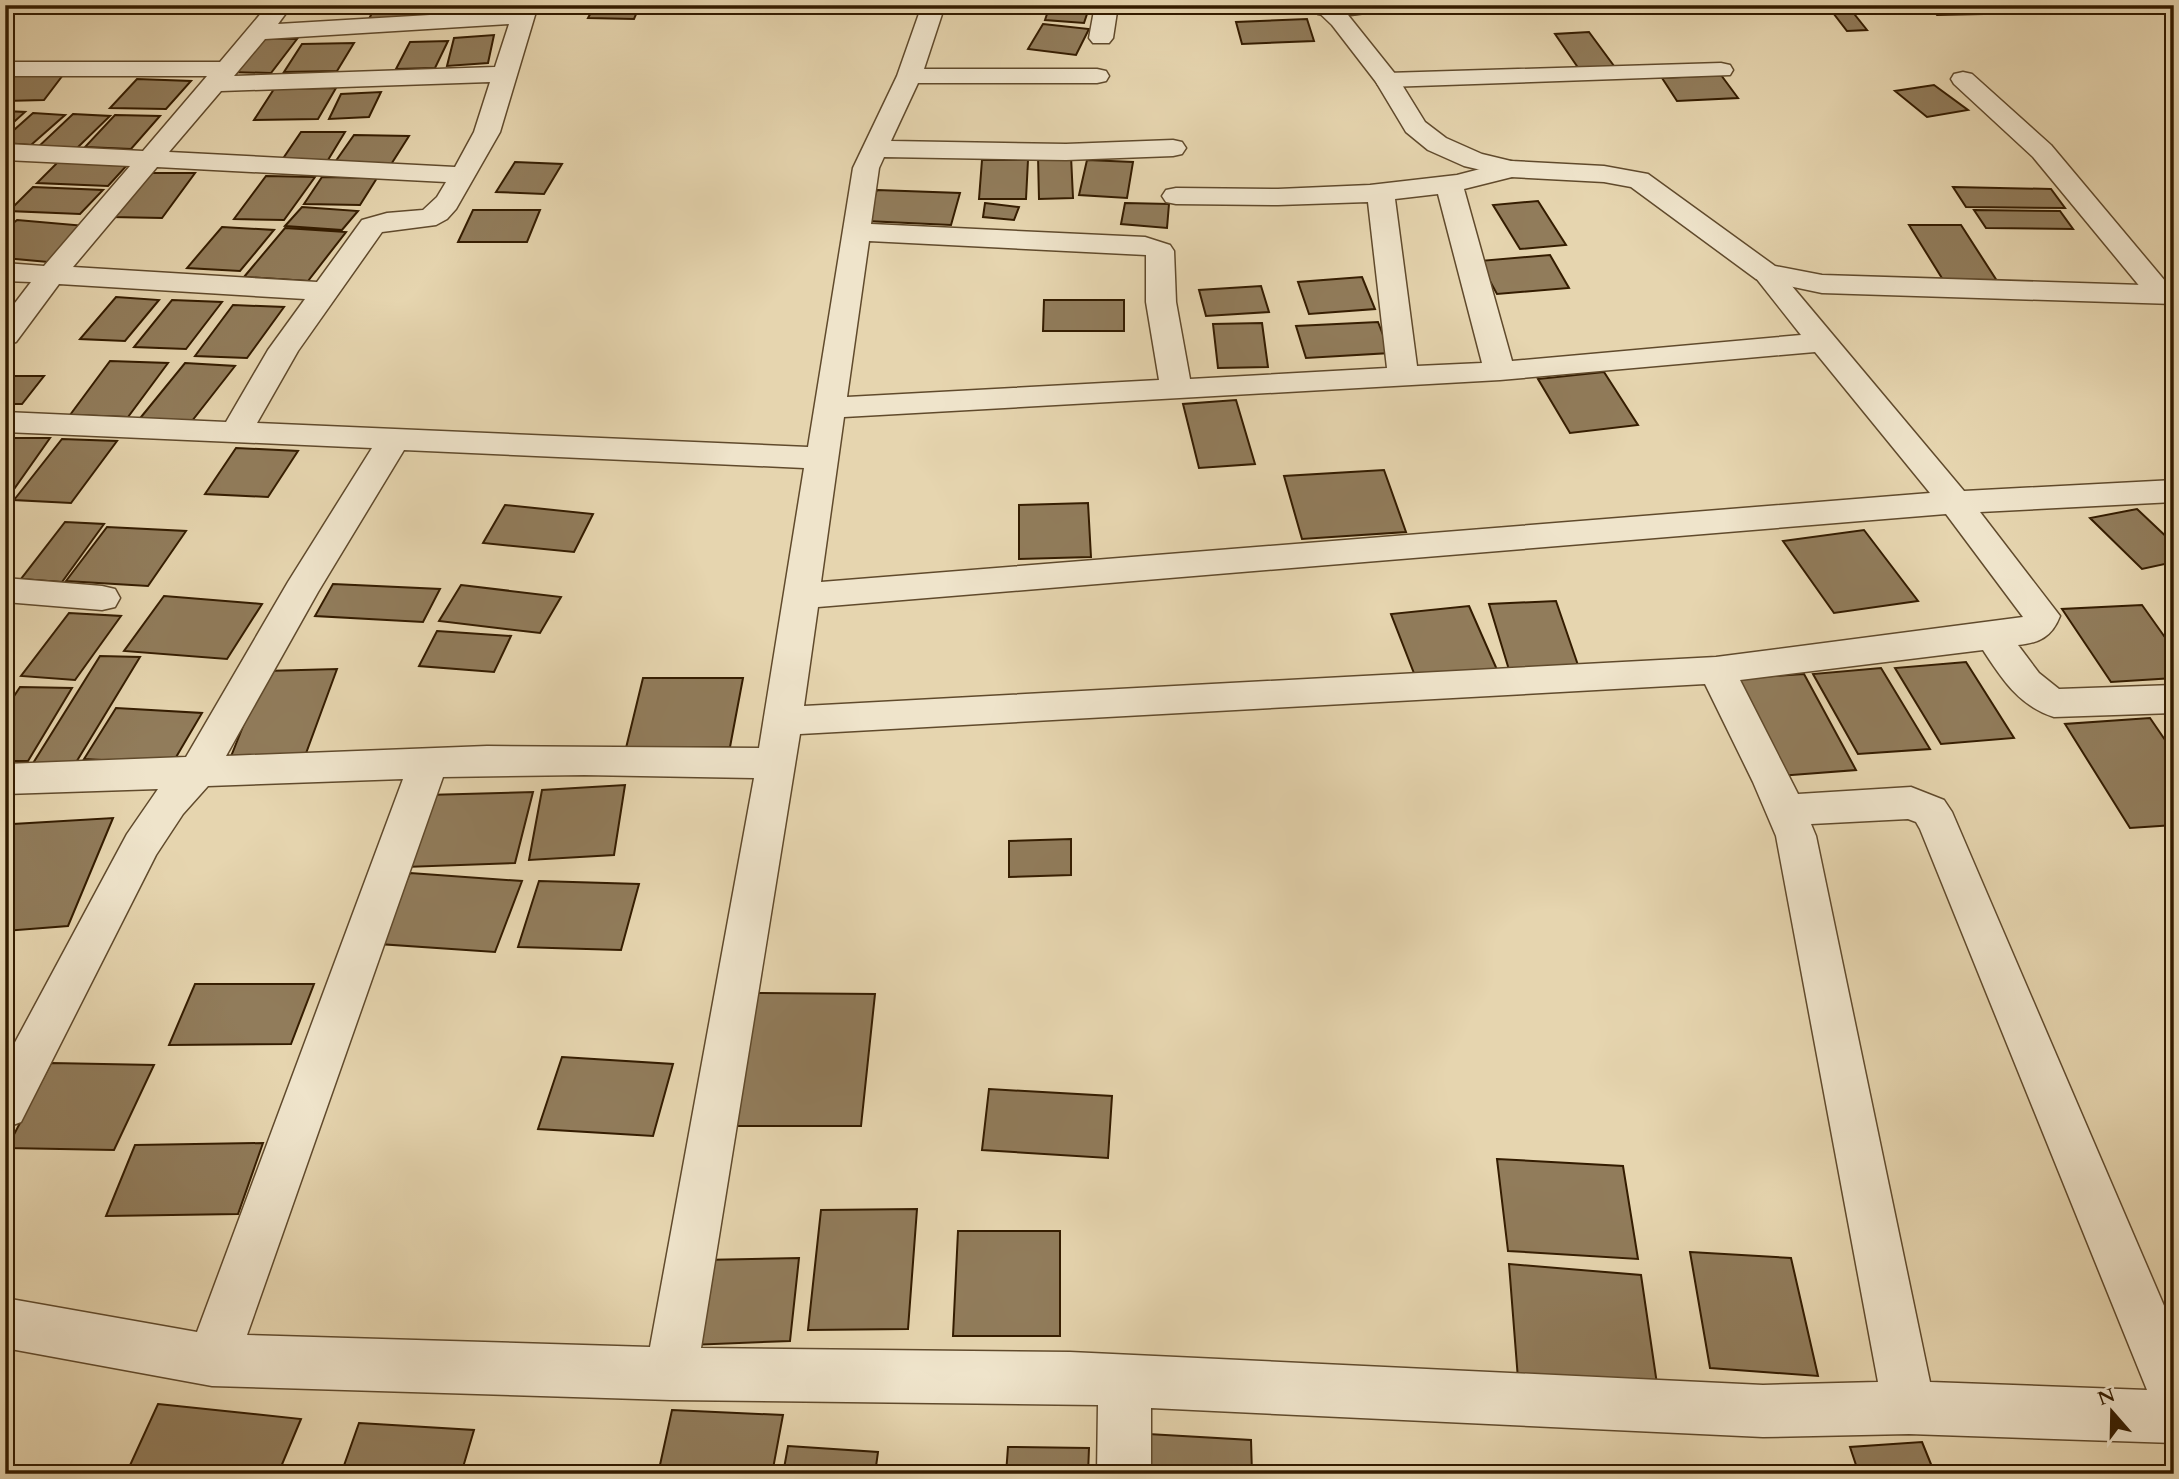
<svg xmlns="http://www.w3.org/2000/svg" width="2179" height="1479" font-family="Cardo,serif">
<rect width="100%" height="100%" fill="#e6d5af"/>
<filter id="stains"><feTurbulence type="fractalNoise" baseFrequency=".00286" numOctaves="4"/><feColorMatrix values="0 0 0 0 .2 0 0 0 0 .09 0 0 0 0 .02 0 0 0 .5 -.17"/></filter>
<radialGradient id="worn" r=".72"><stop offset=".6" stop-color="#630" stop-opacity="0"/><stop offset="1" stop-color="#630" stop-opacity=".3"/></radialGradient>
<path fill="#917c5b" stroke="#341c00" stroke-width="2" d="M376,5H426L418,22L367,23Z
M439,5H498L496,16L436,20Z
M595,5H640L634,19L588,18Z
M736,5H790L788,10H735Z
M1050,5H1090L1084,23L1045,20Z
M1827,5H1847L1867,30L1847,31Z
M1930,5H1974L1982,14L1937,15Z
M1307,19L1314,41L1242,44L1236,22Z
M1043,24L1089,29L1076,55L1028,49Z
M1589,32L1617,70L1581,72L1555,34Z
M494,35L488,63L447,66L454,38Z
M256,38L297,39L271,73L228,72Z
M448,41L435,68L396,69L410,42Z
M354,43L337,71L284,72L302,44Z
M63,75L44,100L5,101V80L9,76Z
M1721,75L1738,98L1677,101L1662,78Z
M137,79L191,81L166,109L110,108Z
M1934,85L1968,110L1927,117L1895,91Z
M336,88L318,119L254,120L274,89Z
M381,92L369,117L329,119L341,94Z
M5,111L25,112L5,130Z
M33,113L65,115L31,145L5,143V138Z
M73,114L110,116L75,150L37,148Z
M115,115L160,116L131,149L85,147Z
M301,132H345L328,160H282Z
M354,135L409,136L390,166L333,165Z
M1038,156H1071L1073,198L1039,199Z
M60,160L129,163L108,186L37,183Z
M982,160H1028L1026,199H979Z
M1087,160L1133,162L1127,198L1079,195Z
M515,162L562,164L544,194L496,192Z
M146,173H195L162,218L111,217Z
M266,176L315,177L284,220L234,219Z
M322,177L377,178L360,205L304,204Z
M33,187L103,190L80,214L9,211Z
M1953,187L2051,189L2065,208L1966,207Z
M877,190L960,193L951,225L866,221Z
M1538,201L1566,245L1520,249L1493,205Z
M985,203L1019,207L1014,220L983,217Z
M1125,203L1169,204L1167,228L1121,224Z
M302,207L358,211L342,230L285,226Z
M473,210H540L527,242H458Z
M1974,210L2060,211L2073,229L1986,228Z
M17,220L86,226L48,262L5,258V230Z
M1909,225H1961L1999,284L1945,283Z
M222,227L274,230L240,271L187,268Z
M285,228L346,232L308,281L244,277Z
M1550,255L1569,288L1497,294L1479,261Z
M1362,277L1375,309L1309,314L1298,282Z
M1261,286L1269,312L1206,316L1199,290Z
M116,297L159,300L125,341L80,339Z
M172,300L222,302L186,349L134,347Z
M1044,300H1124V331H1043Z
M233,305L284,307L247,358L195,356Z
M1378,322L1390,353L1306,358L1296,326Z
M1262,323L1268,367L1218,368L1213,324Z
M110,361L168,363L128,417L70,415Z
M185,363L235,366L188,426L137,422Z
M1604,372L1638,425L1570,433L1538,379Z
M5,376H44L22,404H5Z
M1236,400L1255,464L1199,468L1183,404Z
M13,438H50L12,492H5V448Z
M62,439L117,441L71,503L14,500Z
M236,448L298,451L268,497L205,494Z
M1384,470L1406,532L1302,539L1284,476Z
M1088,503L1091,557L1019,559V505Z
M505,505L593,514L574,552L483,543Z
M2137,509L2174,544V562L2142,569L2090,518Z
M65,522L104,524L62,582L21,579Z
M107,527L186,531L148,586L66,581Z
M1864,530L1918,601L1834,613L1783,541Z
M333,584L440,589L423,622L315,616Z
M461,585L561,597L540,633L439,621Z
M164,596L262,604L227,659L124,651Z
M1556,601L1580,671L1510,673L1489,604Z
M2142,605L2174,650V678L2111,682L2062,609Z
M1469,606L1498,672L1417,681L1391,614Z
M69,613L121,616L75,680L21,676Z
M437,631L511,636L494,672L419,666Z
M100,656L140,657L72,769L30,768Z
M1966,662L2014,738L1941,744L1895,668Z
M1881,668L1930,749L1858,754L1813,674Z
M337,669L305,756L230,759L265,671Z
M1804,674L1856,770L1779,776L1730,679Z
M643,678H743L730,747L626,748Z
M20,687L72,688L28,761H5V710Z
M116,708L202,713L172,764L84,759Z
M2150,718L2174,753V825L2130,828L2065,724Z
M625,785L614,855L529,860L542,790Z
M533,792L515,863L405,867L426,795Z
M113,818L68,926L5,931V841L13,824Z
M1071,839V875L1009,877V841Z
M410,873L522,881L495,952L379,944Z
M539,881L639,884L621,950L518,947Z
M195,984H314L291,1044L169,1045Z
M752,993L875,994L861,1126H731Z
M562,1057L673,1064L653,1136L538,1129Z
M51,1063L154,1065L114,1150L7,1148Z
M989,1089L1112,1096L1108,1158L982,1150Z
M263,1143L238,1214L106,1216L135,1145Z
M1497,1159L1623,1166L1638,1259L1508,1251Z
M917,1209L908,1329L808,1330L821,1210Z
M958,1231H1060V1336H953Z
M1690,1252L1791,1258L1818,1376L1710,1368Z
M799,1258L790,1341L690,1345L701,1260Z
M1509,1264L1641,1275L1658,1391L1518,1379Z
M158,1404L301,1419L278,1474H126Z
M672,1410L783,1415L772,1474H658Z
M359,1423L474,1430L461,1474H341Z
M1148,1434L1251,1440L1252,1474H1147Z
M1922,1442L1935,1474H1859L1850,1447Z
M788,1446L878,1452L875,1474H783Z
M1008,1447L1089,1448L1088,1474H1006Z
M1373,1467H1496L1497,1474H1374Z"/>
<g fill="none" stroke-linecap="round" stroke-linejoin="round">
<g stroke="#604a2c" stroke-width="3">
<path id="minor" d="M268,5H292L278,24L514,10L515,5H538L500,132L456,209L447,219L436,225L382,232L298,351L257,423L808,447L853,168L897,76L922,5H945L924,69H1097L1106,71L1109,76L1106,81L1097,83H918L891,141L1066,144L1173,140L1182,142L1186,148L1182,154L1173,156L1066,160L884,157L879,168L871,224L1145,237L1170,245L1174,251L1176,302L1190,379L1387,368L1368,202L1278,205L1176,204L1166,202L1162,196L1166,190L1176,188L1278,189L1370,185L1457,175L1511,161L1520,163L1524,169L1520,175L1464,189L1512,361L1801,335L1752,273L1756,267L1766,264L1776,267L1964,491L2174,480V502L1980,512L2060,616C2052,637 2039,643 2018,645L2039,673L2059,689L2174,685V713L2054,717C2019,706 2002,679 1983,650L1740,680L1798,794L1911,787L1944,800L1952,812L2174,1329V1443L1909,1434L1763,1437L1151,1408V1474H1097L1098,1405L671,1400L212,1386L5,1348V1298L197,1332L403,779L208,786L183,814L156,855L21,1122L5,1128V1061L127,834L158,789L5,794V764L186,757L288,582L372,448L5,432V412L226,422L268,350L305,299L59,284L16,342L5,345V316L31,282L5,281V263L44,266L130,166L5,160V144L143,151L207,76H5V62H220ZM509,24L495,67L234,76L265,39ZM490,82L474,132L455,167L169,152L221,91ZM157,167L446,182L437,197L423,210L387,213L362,220L317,282L73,267ZM1438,194L1482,363L1417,366L1395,199ZM869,241L1146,255V302L1159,380L847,397ZM1815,352L1930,493L821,582L844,417L1500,380ZM404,450L804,468L759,748L487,746L226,756L318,592ZM1946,514L2023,617L1716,657L804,706L818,607ZM1705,684L1753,782L1776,836L1878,1382L1763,1385L1070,1352L701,1348L800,734ZM584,775L754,778L650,1347L247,1335L443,777ZM1908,819L1916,822L1920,829L2147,1390L1930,1382L1816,836L1811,824Z
M1095,5H1118L1113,38L1109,43H1093L1089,38Z
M1317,5H1384L1381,10C1363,14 1336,18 1318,14L1314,9Z
M1721,63L1730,65L1733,70L1730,75L1387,87L1378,85L1375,80L1378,75L1387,73Z
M1963,72L1972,74L2051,145L2171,288L2174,291L2171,300L2161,303L2151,300L2033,157L1954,84L1951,79L1954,74Z
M5,578L102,586L115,589L120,598L115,607L102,610L5,602Z"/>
</g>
<g stroke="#604a2c" stroke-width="3">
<path id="tertiary" d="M1311,5H1336L1348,15L1396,75L1425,122L1446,138L1482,154L1511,161L1604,166L1648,174L1775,266L1822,275L2174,286V304L1822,293L1756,279L1631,187L1604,182L1511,177L1464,166L1428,150L1406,132L1376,82L1332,25Z"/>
</g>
<use href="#minor" fill="#efe4cb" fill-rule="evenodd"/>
<use href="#tertiary" fill="#efe4cb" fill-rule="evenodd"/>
</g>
<rect width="2179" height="1479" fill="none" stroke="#e6d5af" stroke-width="28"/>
<rect x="7" y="7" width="2165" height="1465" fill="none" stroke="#341c00" stroke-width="3.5"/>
<rect x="14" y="14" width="2151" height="1451" fill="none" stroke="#341c00" stroke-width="2"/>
<g transform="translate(2112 1412) rotate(340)" stroke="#efe4cb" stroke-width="5" paint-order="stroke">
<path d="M0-5L12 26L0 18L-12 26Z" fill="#341c00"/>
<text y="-10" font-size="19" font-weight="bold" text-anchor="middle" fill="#341c00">N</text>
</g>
<rect width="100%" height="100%" filter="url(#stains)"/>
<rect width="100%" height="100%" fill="url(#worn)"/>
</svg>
